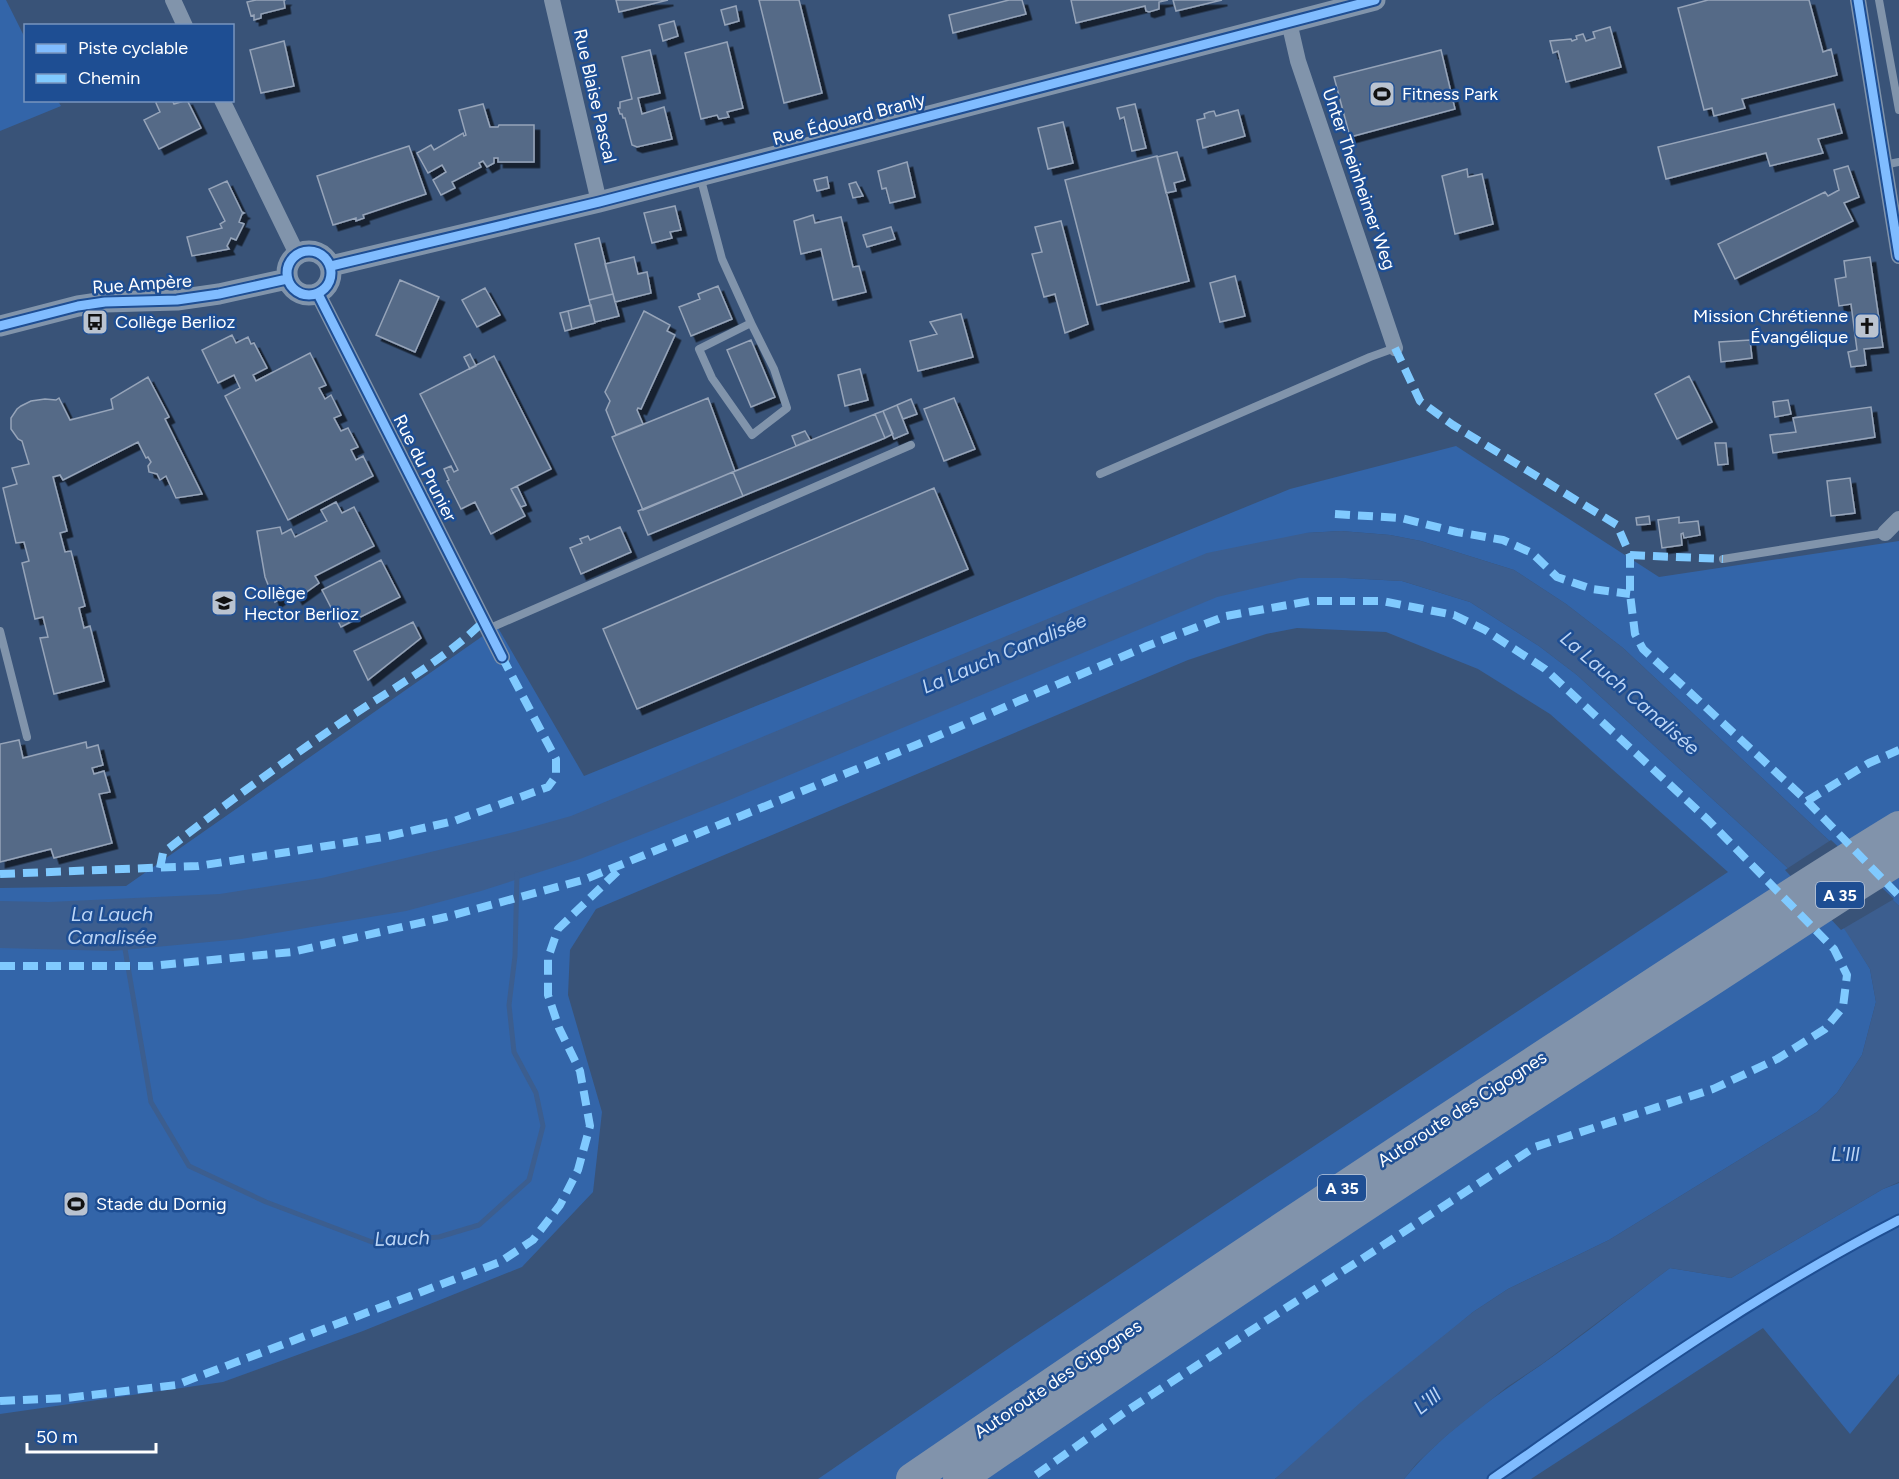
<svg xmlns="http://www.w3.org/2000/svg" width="1899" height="1479" font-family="Figtree,sans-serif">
<defs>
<filter id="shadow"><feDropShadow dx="5.5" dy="5.5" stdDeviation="0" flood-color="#0009"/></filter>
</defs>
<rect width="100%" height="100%" fill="#395378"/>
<path fill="#3365a9" d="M0,0H6L25,38L26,100L58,101L61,106L0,131Z
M1456,446L1659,577L1899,541V906L1623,648L1566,604L1514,570L1421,541L1390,535L1341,531L1306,533L1299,578H1346L1402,581L1470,602L1539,646L1577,675L1790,870L1846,930L1870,969L1876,1002L1862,1055L1837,1093L1817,1112L1609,1240L1508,1289L1473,1312L1275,1479H818L1021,1340L1728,872L1550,714L1478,669L1386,632L1297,628L1266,634L1188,660L596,909L570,950L568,995L602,1112L593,1192L522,1267L363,1331L223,1382L0,1414V888L126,886L497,626L584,776L1290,489Z
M1899,1183V1374L1850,1434L1763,1328L1531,1479H1404C1442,1433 1492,1398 1541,1365C1585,1334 1627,1300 1670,1268L1731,1278L1883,1189Z"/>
<path fill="#3c5e8f" d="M1341,531L1390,535L1421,541L1514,570L1566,604L1623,648L1899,906V1182L1883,1189L1731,1278L1670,1268L1542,1364L1507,1387L1446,1436L1417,1463L1404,1479H1275L1361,1402L1473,1312L1508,1289L1609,1240L1817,1112L1837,1093L1862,1055L1876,1002L1870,969L1845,930L1790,870L1577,675L1539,646L1470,602L1402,581L1346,578H1299L1217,597L727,801L580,859L481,891L406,911L241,939L113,951L0,948V901L49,902L220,894L322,878L518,831L571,816L605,802L1207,553L1306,533Z"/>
<path fill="#395378" d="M1831,840L1894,899L1841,930L1785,870Z"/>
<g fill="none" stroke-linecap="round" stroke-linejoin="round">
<path stroke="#3c5e8f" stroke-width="5" d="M124,943L151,1102L189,1166L266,1202L372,1242L439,1237L479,1225L529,1180L543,1126L536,1093L514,1052L509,1005L515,956L517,874"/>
</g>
<path fill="#556a87" stroke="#96a4b9" stroke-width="1.5" filter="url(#shadow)" d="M256,0H285L284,1L285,8L261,14V18L254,20V15L251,16L247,2Z
M616,0H668L619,12Z
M759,0H799L822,93L784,103Z
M1009,0H1022L1026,14L953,33L949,15Z
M1071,0H1168L1159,2V9L1149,12L1146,11L1145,6L1076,23Z
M1173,0H1222L1176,11Z
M1708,0H1809L1823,52L1831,49L1837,75L1742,99L1745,108L1714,116L1712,108L1704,110L1678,8Z
M736,6L739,21L725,25L721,10Z
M674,21L678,36L663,41L659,25Z
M1610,27L1621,67L1566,82L1558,51L1553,53L1550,41L1571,39L1572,41L1577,39L1576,36L1583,34L1586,41L1595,38L1593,32Z
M284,41L294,86L261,93L250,50Z
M727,42L743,108L727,112L729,117L719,119L717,115L701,119L685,53Z
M650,50L660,93L638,98L642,114L664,107L672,139L637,147L632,145L625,118H623L622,114H620L618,108H620V102L632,99L622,57Z
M1441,50L1455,109L1350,137L1334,77Z
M157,100H172L174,104L187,100L201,128L159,149L144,120L160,112L156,103Z
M483,104L490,127H498L499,125H534V162H498V158H494V163L487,167L483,161L479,163L481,167L452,182L455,188L441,195L433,180L446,172L442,165L428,173L417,153L431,145L434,150L463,133L464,136L466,135L459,110Z
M1135,104L1146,148L1132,151L1124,117L1120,119L1117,108Z
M1834,104L1842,133L1818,139L1823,153L1770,166L1766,153L1666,179L1658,147Z
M1238,110L1245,136L1203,148L1197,120L1205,118L1204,114L1209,112L1214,111L1216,116Z
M1063,122L1073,163L1048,169L1038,128Z
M409,146L426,194L363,215L364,218L356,221V218L333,225L317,176Z
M1177,152L1185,180L1174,183L1176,191L1166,193L1157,157Z
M1157,156L1189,281L1097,305L1065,180Z
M907,162L915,197L890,203L886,188L882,189L878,171Z
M1848,166L1859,197L1844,203L1853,221L1735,279L1718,244L1825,192L1828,196L1839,190L1834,170Z
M1467,169L1468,177L1482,174L1493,224L1455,234L1442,176Z
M827,177L829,188L817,191L814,180Z
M227,181L242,212L244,213L242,214L239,222L244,224L236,240L231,238L227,246L229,249L192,256L187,237L222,228L220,224L225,221L209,189Z
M856,182L863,196L853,198L849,184Z
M675,206L681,230L670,232L672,238L652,243L644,213Z
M813,215L815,223L841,217L853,267L859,266L866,292L833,300L821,249L801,254L794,221Z
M1061,221L1088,324L1065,333L1055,294L1044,297L1032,254L1042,252L1035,227Z
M891,227L895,239L867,247L863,235Z
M599,238L613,294L589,300L575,244Z
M634,257L638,274L647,272L651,293L615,302L605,264Z
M1870,257L1883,347L1864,349L1866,365L1851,367L1848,352L1857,350L1851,304L1839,306L1835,279L1846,277L1844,261Z
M1235,276L1245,316L1220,322L1210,283Z
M400,280L439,297L415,352L376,335Z
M718,286L732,319L691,336L679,307L700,299L698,294Z
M485,288L500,315L477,327L462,300Z
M613,294L619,316L595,322L589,300Z
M591,305L595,323L572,329L568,311Z
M568,311L572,329L565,331L560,313Z
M644,311L670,325L667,331L675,335L641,409L638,408L637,410L643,424L616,435L606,410L610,401L605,392Z
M961,314L973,357L918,371L910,341L937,334L930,322Z
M232,335L236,343L248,337L251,344L254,343L267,368L253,375L256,381L310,353L326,385L319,388L325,399L331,395L341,415L334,418L341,431L348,428L358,447L351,450L356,460L363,456L373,476L288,520L225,396L240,388L234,375L218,383L202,350Z
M751,340L775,397L751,407L727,350Z
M1750,340L1752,358L1721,362L1719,342Z
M470,354L476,366L470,369L464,357Z
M494,356L551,469L511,489L525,516L491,534L475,502L461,509L447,481L449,480L444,469L451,466L454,472L458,470L420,394Z
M860,369L868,400L845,406L838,375Z
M1689,376L1712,422L1677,439L1655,394Z
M148,377L169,417L165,419L202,494L176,498L166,476L160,480L157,474L149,472L148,466L151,462L148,457L146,458L138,442L63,480L60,475L53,477L67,531L60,533L65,552L71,551L85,606L79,608L84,628L90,626L104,681L54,694L40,638L48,637L43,617L35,619L22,563L29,561L24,542L16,543L3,488L17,484L12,468L29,464L22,441L18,439L11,429V418L17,409L21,406L31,401L45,399L56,400L59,398L70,420L113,409L111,399Z
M708,398L735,471L643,510L612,437Z
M954,398L975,449L944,461L924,409Z
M911,399L917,414L903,419L897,405Z
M1788,400L1791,414L1775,417L1773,402Z
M897,405L908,433L894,439L883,411Z
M1871,407L1875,437L1773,453L1770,435L1796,432L1793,418Z
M883,411L893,434L885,438L875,414Z
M875,414L885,438L743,496L733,472Z
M805,431L810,440L796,446L792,436Z
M1715,443H1726L1728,464L1718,465Z
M733,472L743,496L648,535L638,511Z
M1850,478L1855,513L1831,516L1827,481Z
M517,486L526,505L521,507L511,489Z
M934,488L968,569L637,709L603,629Z
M336,502L342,513L354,507L374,546L315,576L319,583L297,599L292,590L275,602L265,577L257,531L280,527L282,534L291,529L295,537L327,521L321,510Z
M1649,516L1650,524L1637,525L1636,518Z
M1679,517V523L1698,521L1700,535L1684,538L1683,533L1681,534L1682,545L1662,548L1658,520Z
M620,527L631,552L581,574L570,548L582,543L580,539L588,536L590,540Z
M381,560L400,597L341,627L322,590Z
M413,622L421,638L368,680L354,651Z
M19,740L23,758L86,742L87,748L98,745L103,765L92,768L94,774L104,771L110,792L99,794L112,843L54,858L51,849L0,862V744Z"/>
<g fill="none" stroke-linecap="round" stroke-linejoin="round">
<path stroke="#8194ab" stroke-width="8" d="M1879,0L1899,110
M1884,165L1899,162
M700,176L722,259L751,323L699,349L712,378L752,435L787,408L774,369L751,323
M1100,474L1370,357L1395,348
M1723,559L1885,533
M488,629L911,445
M0,631L27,737"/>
<path stroke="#8194ab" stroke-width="16" d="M173,0L185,26
M552,0L599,202
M1858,0L1899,256
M1289,22L1298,61L1395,348
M222,100L297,254
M318,294L502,657
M1885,533L1899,519"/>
<path stroke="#8194ab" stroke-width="21" d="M287 273a22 22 0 1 1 44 0a22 22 0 1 1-44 0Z
M331,266L599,202L1375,0
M0,326L78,306L105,302L177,300L219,294L287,279"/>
<path stroke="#8193ab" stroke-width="32" d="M912,1479C1131,1329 1351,1181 1574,1036C1682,965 1789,894 1899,827
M959,1479C1203,1312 1450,1147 1699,988C1766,945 1831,900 1899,859"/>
<path stroke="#80caff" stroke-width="8" stroke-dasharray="15 8" stroke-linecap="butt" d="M1395,348L1420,401L1453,425L1617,525L1630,555V594L1635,634L1643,649L1807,801L1899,896
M1335,514L1401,518L1457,532L1503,540L1532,553L1557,577L1592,589L1630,594
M1630,555L1723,559
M1807,801L1869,763L1899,750
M160,868L163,853C220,808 279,765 339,724C388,691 442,662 484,621
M0,874L198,866L384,837L454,821L548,787L556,776V759L502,657
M0,966H150L292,952L446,917L583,880L921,743L1147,646L1226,616L1310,601H1382L1454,615L1485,630L1545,669L1708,820L1834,949L1847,975L1843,1007L1825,1029L1777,1059L1713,1089L1535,1147L1128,1410L1030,1479
M0,1401L66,1398L176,1385L500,1262L533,1240L560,1205L578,1170L590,1126L580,1071L559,1028L548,995V958L558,929L623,866"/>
<g stroke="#1e4e93" stroke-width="13">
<path id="cycleway" d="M1858,0L1899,256
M287 273a22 22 0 1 1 44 0a22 22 0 1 1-44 0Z
M331,266L599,202L1375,0
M318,294L502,657
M0,326L78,306L105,302L177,300L219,294L287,279
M1493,1479C1625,1387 1755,1294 1899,1220"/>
</g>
<use href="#cycleway" stroke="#80bcff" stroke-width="9"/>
</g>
<defs>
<g id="stadium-square" transform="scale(1.35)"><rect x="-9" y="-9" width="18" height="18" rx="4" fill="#bac3d0" stroke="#1e4e93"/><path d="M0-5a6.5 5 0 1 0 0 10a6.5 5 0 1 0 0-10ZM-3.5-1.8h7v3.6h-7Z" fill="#111"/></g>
<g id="bus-square" transform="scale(1.35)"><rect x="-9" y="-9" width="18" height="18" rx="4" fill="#bac3d0" stroke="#1e4e93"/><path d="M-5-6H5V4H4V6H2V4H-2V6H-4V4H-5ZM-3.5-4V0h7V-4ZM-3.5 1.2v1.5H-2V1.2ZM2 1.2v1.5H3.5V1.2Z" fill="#111"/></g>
<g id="church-square" transform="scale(1.35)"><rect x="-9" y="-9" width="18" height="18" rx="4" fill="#bac3d0" stroke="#1e4e93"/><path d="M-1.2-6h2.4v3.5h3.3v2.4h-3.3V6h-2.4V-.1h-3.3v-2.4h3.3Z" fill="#111"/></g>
<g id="school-square" transform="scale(1.35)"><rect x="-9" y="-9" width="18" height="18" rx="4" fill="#bac3d0" stroke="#1e4e93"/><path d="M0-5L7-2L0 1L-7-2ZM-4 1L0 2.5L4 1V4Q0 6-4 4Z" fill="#111"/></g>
</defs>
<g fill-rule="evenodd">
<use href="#stadium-square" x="1382" y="94"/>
<use href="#bus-square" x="95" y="322"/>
<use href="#church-square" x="1867" y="326"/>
<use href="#school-square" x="224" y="603"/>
<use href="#stadium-square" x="76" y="1204"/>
</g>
<g text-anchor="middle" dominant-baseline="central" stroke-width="5" stroke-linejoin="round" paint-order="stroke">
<g fill="#1e4e93" stroke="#bccadf" stroke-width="1.5">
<rect x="1816" y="882" width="48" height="26" rx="4.5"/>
<rect x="1318" y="1175" width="48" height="26" rx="4.5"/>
</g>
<g font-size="16" font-weight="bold" fill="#fff">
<text x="1840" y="895">A 35</text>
<text x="1342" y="1188">A 35</text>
</g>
<g font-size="18" fill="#fff" stroke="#1e4e93" text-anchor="start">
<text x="1402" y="94">Fitness Park</text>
<text x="1848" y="316" text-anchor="end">Mission Chrétienne<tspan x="1848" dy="21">Évangélique</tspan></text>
<text x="115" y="322">Collège Berlioz</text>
<text x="244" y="593">Collège<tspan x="244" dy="21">Hector Berlioz</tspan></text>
<text x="96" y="1204">Stade du Dornig</text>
</g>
<g font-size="18" fill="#fff" stroke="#1e4e93">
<text transform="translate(595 96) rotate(77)">Rue Blaise Pascal</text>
<text transform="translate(849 119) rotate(-15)">Rue Édouard Branly</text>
<text transform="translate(1359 179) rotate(71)">Unter Theinheimer Weg</text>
<text transform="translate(142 284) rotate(-4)">Rue Ampère</text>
<text transform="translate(425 468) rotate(63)">Rue du Prunier</text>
<text transform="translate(1462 1109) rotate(-33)">Autoroute des Cigognes</text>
<text transform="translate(1058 1379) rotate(-34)">Autoroute des Cigognes</text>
</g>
<g font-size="20" font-style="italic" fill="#bcd5f5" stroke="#1e4e93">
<text transform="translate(1004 653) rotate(-23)">La Lauch Canalisée</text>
<text transform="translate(1630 693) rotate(41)">La Lauch Canalisée</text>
<text x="112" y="914">La Lauch<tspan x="112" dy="23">Canalisée</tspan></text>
<text x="1845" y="1154">L'Ill</text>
<text transform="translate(402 1238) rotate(-2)">Lauch</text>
<text transform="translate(1427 1401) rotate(-39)">L'Ill</text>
</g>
</g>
<rect x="24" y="24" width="210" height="78" fill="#1e4e93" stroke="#7895be" stroke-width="1.5"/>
<rect x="36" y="44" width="30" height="9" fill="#80bcff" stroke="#7895be" stroke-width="1.5"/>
<text x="78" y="54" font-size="18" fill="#ffffff">Piste cyclable</text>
<rect x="36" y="74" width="30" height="9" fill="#80caff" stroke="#7895be" stroke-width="1.5"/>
<text x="78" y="84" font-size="18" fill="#ffffff">Chemin</text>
<path d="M27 1443v9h129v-9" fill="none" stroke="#ffffff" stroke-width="3"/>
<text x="36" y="1443" font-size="18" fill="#ffffff" stroke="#1e4e93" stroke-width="4.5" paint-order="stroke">50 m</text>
</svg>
